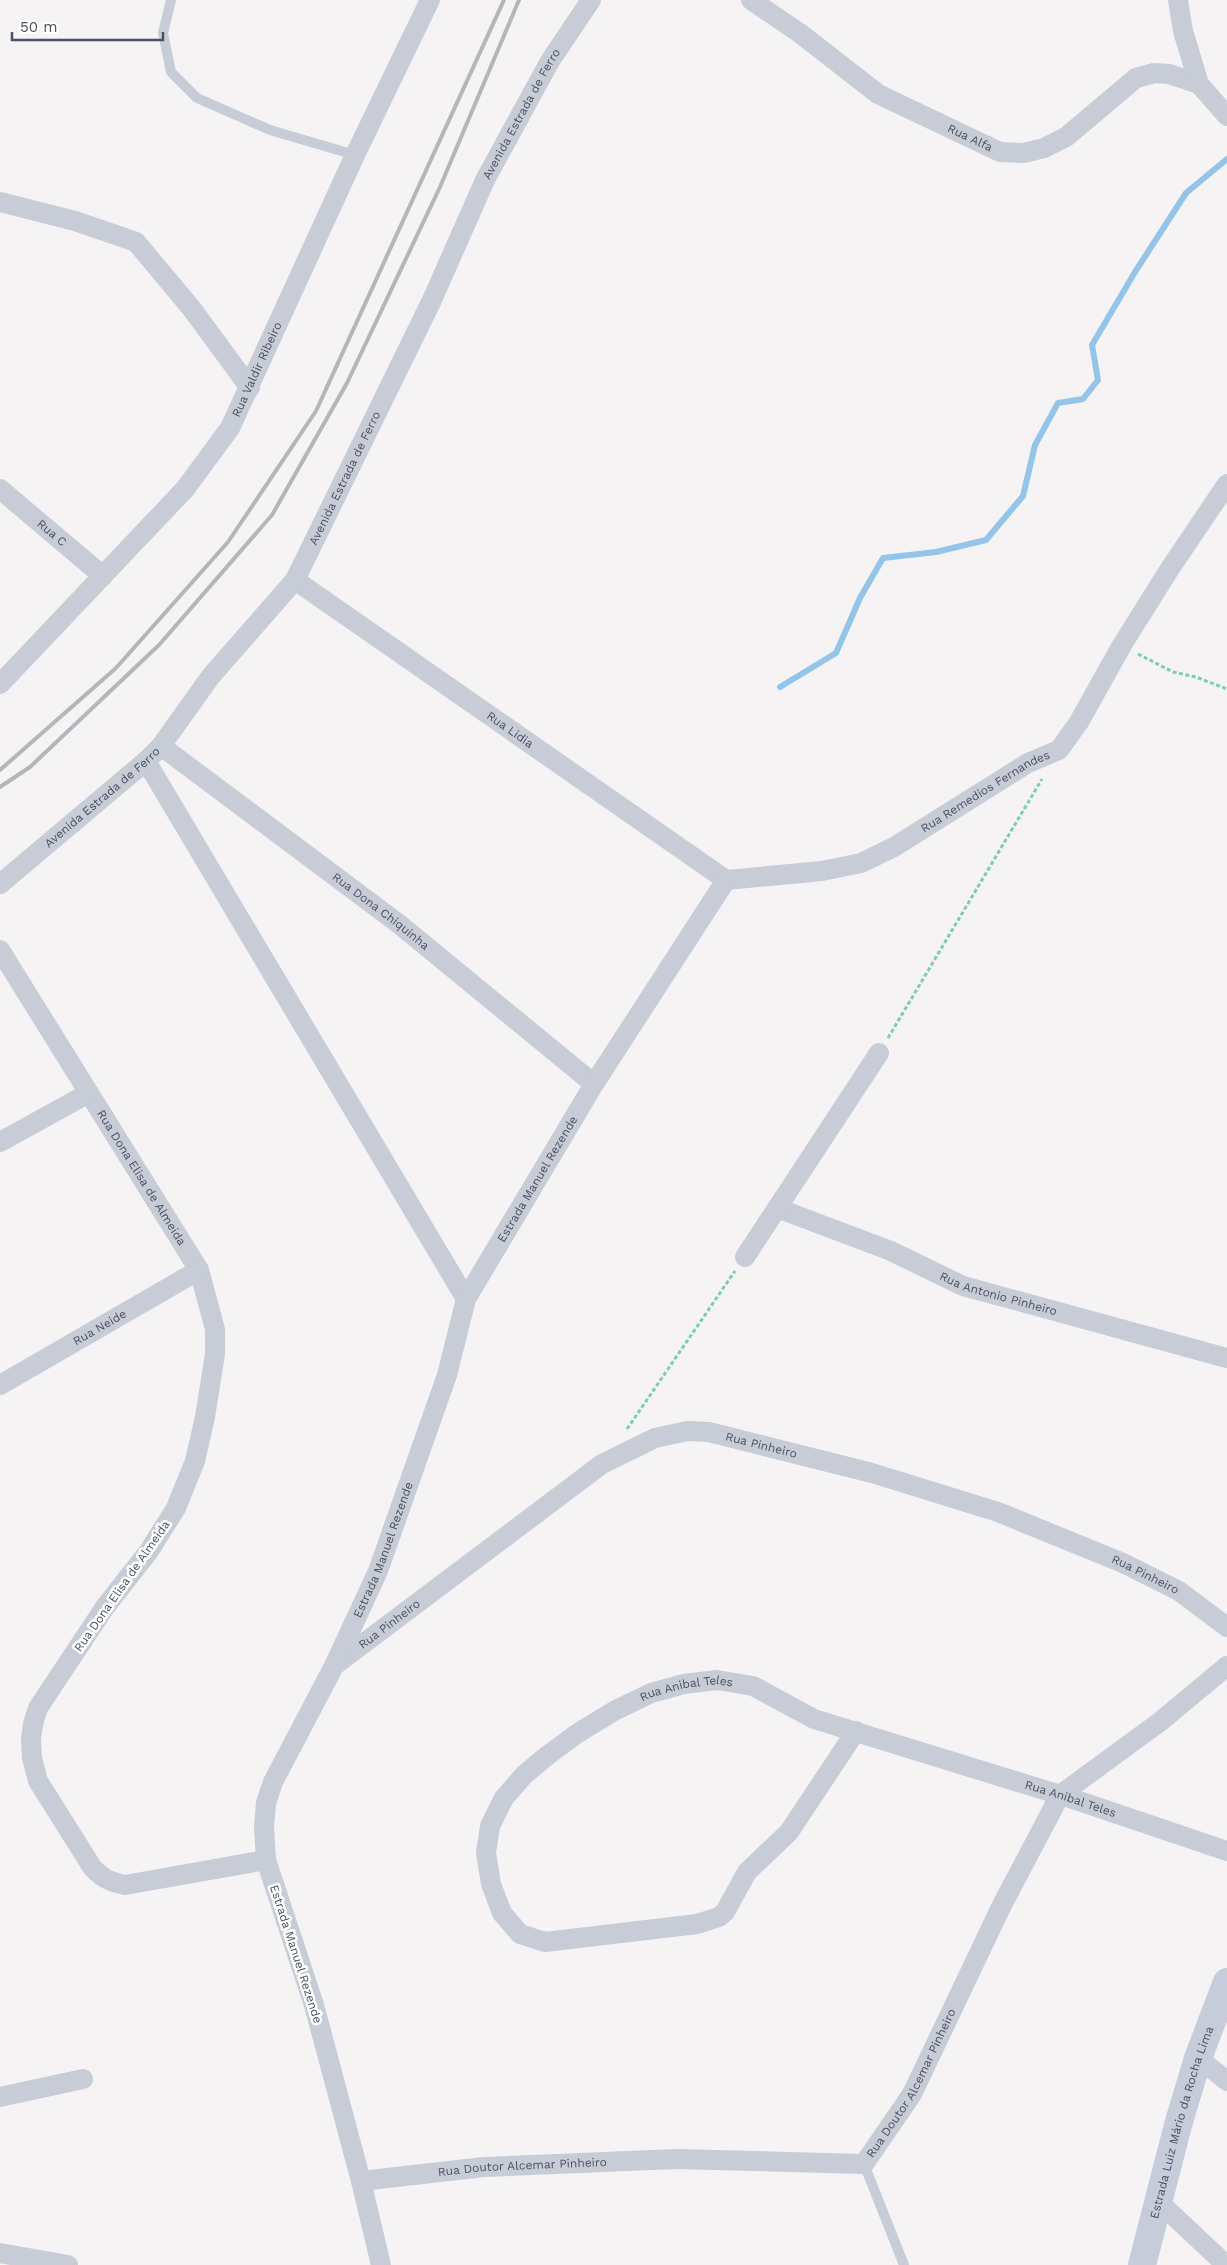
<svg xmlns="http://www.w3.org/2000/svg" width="1227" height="2265" font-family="'Work Sans',sans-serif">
<rect width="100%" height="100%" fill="#f5f3f3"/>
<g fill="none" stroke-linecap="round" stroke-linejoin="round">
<path stroke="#94c5e9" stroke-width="6" d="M780,687L836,653L860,598L883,558L936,552L986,540L1023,496L1035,445L1058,403L1083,399L1098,380L1092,345L1135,272L1186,193L1227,159"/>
<path stroke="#7eccb7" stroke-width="3" stroke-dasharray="4 2.5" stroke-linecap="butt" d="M1138,654L1173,672L1196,677L1227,689
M888,1038L1042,779
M627,1429L735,1271"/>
<path stroke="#c7ccd6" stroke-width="10" d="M171,0L163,33L171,72L197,98L270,130L355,155
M864,2164L904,2265"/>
<g stroke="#c7ccd6" stroke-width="20">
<path id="s1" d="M751,0L801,34L878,94L1000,152L1024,153L1044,148L1066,137L1136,78L1154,73L1169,74L1199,84"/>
<path d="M1178,0L1183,31L1199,84L1227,116"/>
<path d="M0,202L75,221L136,242L192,309L250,388"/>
<path id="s2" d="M0,489L103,576"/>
<path id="s3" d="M295,580L726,880"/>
<path id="s4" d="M0,684L185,489L230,428L355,155L430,0"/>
<path id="s5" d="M161,746L399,924L594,1084"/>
<path d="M146,761L466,1299"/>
<path id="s6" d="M726,880L822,871L861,863L894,847L1028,763L1059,750L1079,722L1122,645L1169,570L1227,484"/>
<path id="s7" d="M0,884L146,761L161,746L211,676L295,580L432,300L485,180L550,61L591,0"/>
<path id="s8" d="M0,950L199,1270L215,1329V1354L205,1417L195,1461L176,1508L149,1551L105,1607L38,1708L33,1724L31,1739L32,1758L38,1781L92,1867C102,1878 110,1882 125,1885L266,1860"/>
<path d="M0,1142L89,1093"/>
<path id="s9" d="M777,1208L891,1251L963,1286L1227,1358"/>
<path d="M745,1257L879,1053"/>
<path id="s10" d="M0,1385L199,1270"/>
<path id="s11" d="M335,1665L602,1464L655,1438L687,1431L709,1432L872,1473L998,1512L1123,1563L1179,1591L1227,1627"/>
<path id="s12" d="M856,1731L789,1832L747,1872L725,1912L719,1917L697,1924L545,1942L520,1934L502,1913L491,1884L486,1853L490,1826L504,1798L524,1775L548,1755L578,1733L614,1711L651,1693L684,1684L717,1680L753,1686L814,1719L1070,1798L1227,1851"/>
<path d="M1198,2058L1227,2081"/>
<path d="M0,2097L83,2079"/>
<path id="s13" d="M361,2181L484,2167L676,2159L864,2164L912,2094L1001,1907L1060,1795L1161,1721L1227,1666"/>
<path d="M1159,2202L1226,2265"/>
<path d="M0,2253L68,2265"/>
<path id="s14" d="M381,2265L361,2181L314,2005L266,1860L264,1827L266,1803L273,1782L334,1666L378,1571L447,1375L466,1299L594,1084L726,880"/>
</g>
<path stroke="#c7ccda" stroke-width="28" id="s15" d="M1142,2265L1178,2125L1198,2058L1227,1982"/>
<path stroke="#b5b6bc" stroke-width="4" d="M0,770L116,668L228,542L316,411L504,0
M0,787L30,767L159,645L272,515L347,383L440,187L519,0"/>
</g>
<g text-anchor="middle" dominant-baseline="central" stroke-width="5" stroke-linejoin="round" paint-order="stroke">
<g font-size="12" fill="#4b5160" stroke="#fff">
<text stroke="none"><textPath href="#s7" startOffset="944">Avenida Estrada de Ferro</textPath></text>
<text stroke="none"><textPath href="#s1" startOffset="260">Rua Alfa</textPath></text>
<text stroke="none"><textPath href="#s4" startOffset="409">Rua Valdir Ribeiro</textPath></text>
<text stroke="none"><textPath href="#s7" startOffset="539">Avenida Estrada de Ferro</textPath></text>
<text stroke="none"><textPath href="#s2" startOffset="68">Rua C</textPath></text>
<text stroke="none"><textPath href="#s3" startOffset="262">Rua Lidia</textPath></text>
<text stroke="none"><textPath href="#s6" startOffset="280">Rua Remedios Fernandes</textPath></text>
<text stroke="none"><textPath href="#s7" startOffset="134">Avenida Estrada de Ferro</textPath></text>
<text stroke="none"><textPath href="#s5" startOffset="275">Rua Dona Chiquinha</textPath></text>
<text stroke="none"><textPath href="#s8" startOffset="268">Rua Dona Elisa de Almeida</textPath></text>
<text stroke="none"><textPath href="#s14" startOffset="1162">Estrada Manuel Rezende</textPath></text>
<text stroke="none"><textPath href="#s9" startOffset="238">Rua Antonio Pinheiro</textPath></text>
<text stroke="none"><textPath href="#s10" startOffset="115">Rua Neide</textPath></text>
<text stroke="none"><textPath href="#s11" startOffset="502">Rua Pinheiro</textPath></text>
<text stroke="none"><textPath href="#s14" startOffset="758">Estrada Manuel Rezende</textPath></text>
<text stroke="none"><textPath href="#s11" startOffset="908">Rua Pinheiro</textPath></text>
<text transform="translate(122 1586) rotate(-55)">Rua Dona Elisa de Almeida</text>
<text stroke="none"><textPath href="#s11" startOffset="68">Rua Pinheiro</textPath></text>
<text stroke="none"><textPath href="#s12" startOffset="802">Rua Anibal Teles</textPath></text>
<text stroke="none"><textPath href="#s12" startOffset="1208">Rua Anibal Teles</textPath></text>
<text transform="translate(296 1954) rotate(72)">Estrada Manuel Rezende</text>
<text stroke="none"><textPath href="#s13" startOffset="598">Rua Doutor Alcemar Pinheiro</textPath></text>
<text stroke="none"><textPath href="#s15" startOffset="148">Estrada Luiz Mário da Rocha Lima</textPath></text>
<text stroke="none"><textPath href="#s13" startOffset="162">Rua Doutor Alcemar Pinheiro</textPath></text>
</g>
</g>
<path d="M12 32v8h151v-8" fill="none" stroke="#4b5160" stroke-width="2.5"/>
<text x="20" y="32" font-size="15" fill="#4b5160" stroke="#ffffff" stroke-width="4" paint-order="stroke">50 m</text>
</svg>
